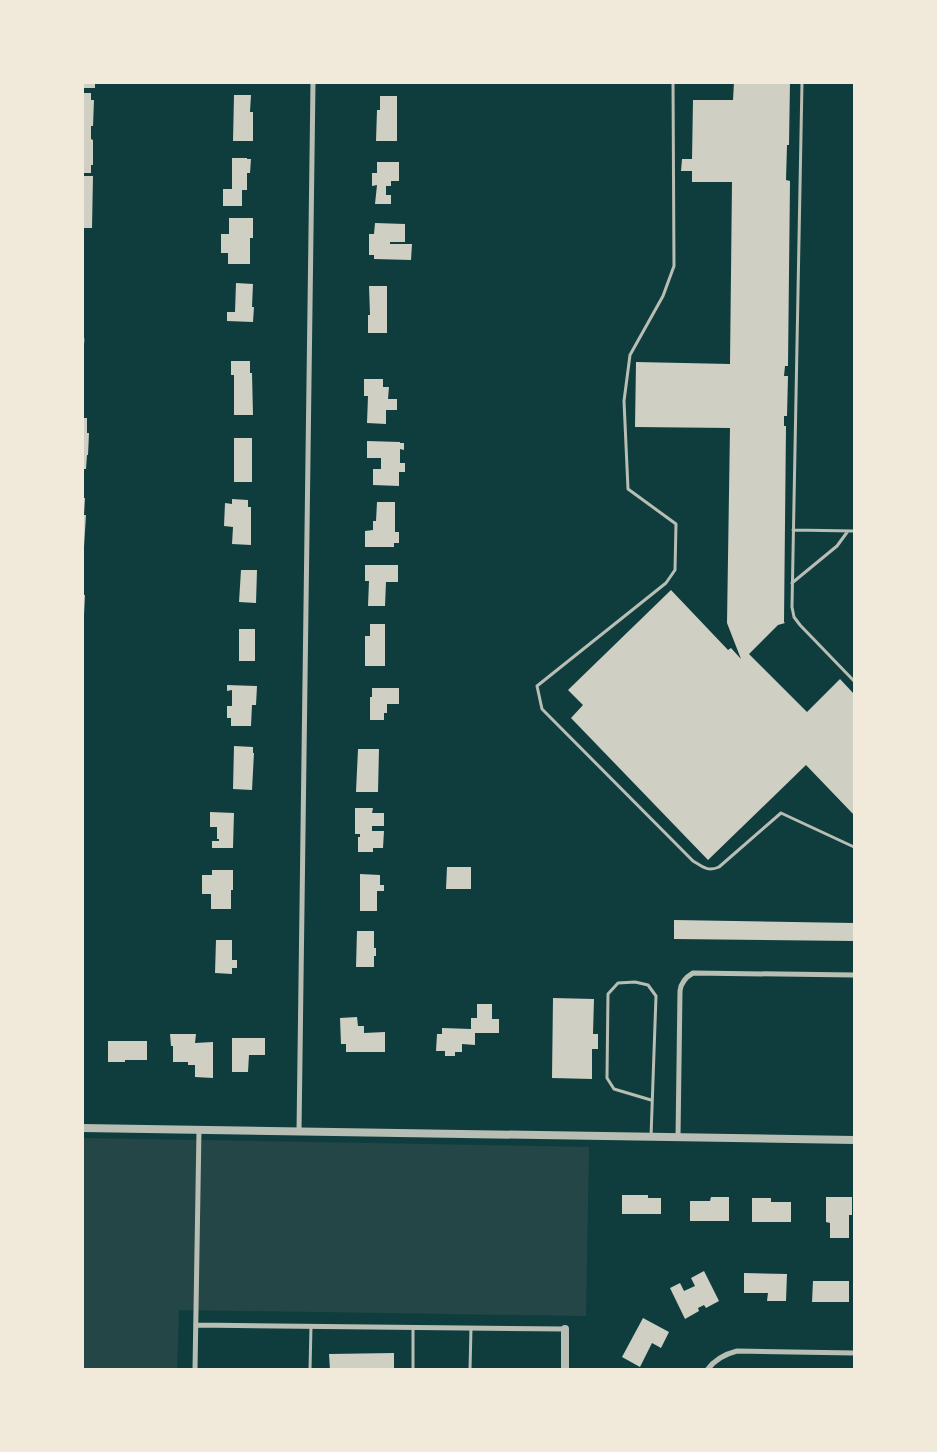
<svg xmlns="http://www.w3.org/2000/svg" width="937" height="1452" font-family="'Work Sans',sans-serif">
<rect width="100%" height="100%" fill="#0f3d3e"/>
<path fill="#244646" d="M83,1138L589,1147L586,1316L179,1310L177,1369L83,1370Z"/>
<path fill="#cfcfc3" d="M82,82H95V88H82Z
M734,82H790L789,145H787L786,180L790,181L788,366H785L784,376H788L787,416H784V426H786L784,622L785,623L778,625L749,654L807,712L840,679L854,694V815L806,765L708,860L571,718L583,705L568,690L671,590L728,650L731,648L741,659L727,623L730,428L635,427L636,362L730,364L732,182H692V171H681L682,159H692L693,100H733Z
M82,93H91V100H94L93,126H91V139L93,140V165H91V173H82Z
M234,95H251L250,112H253V141H233Z
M380,96H397V141H376L377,110H380Z
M232,158H247V159H251L250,173H247V190H242V206H223V189H232Z
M377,162H399V181H391V186H386V195H391V204H375L377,185L372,186V173H377Z
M82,176H93L92,228H82Z
M229,218H253V238H250V264H228V253H221V234H229Z
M375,223L405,224V242H390V244H412L411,260L374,259V255H369V234H374Z
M236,283L253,284L252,307H254L253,322L227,321V312H235Z
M369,286H387V333H368V315H370Z
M231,361H250V373H252L253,415H234V375H231Z
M364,379H383V387H389L388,399H397V410H386V424L367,423L368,396H364Z
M82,418H87V433H89L88,455H87L86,469H82Z
M234,438H252V482H234Z
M367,441L400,442V443H404V450L400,449V463H405V472H399V486L373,485V469H381V458H367Z
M82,498H85L84,515H86L84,547H82Z
M232,499L248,500V507H251V545L232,544L233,527L224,526L225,503L232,504Z
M377,502H395V532H399V543H394V547H365V531L373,530V521H376Z
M365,565H398V582H386L385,606H368L369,581H365Z
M241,570H257L256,603L239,602Z
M82,595H85L84,615H82Z
M370,624H385V666H365V636H370Z
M239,629H255V661H239Z
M227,685L257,686L256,705H252L251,726H231V718H227V706H232V690L227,691Z
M372,688H399V704H387V713H384V720H370V697H372Z
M234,746L253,747V753H254L252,790L233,789Z
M358,749H379L378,792H356Z
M355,808H373L372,813H384V826H372V831H384L383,848H373V852H358V837H360V834H355Z
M210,812L234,813L233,848H212V841H219V839H217V827H210Z
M447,867H471V889H446Z
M212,870H233V890H231V909H211V894H202V875H212Z
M360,874L380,875V885H384V891H377V911H360Z
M674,920L854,923V941L674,939Z
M357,931H374V948H376V956H374V967H356Z
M216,940H232V960H237V968H232V974L215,973Z
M553,998L594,999L593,1034H598V1049H592V1079L552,1078Z
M477,1004H492V1019H499V1033H475V1045L462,1044V1052H455V1056H445V1051H436L437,1034H442V1028L471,1029V1018H477Z
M357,1017L358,1026H364V1033L385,1032V1052H346V1044H341L340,1018Z
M170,1034H196L195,1043L213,1042V1078L195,1077V1065H188V1062H173V1046H171Z
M232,1038H265V1055H249L248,1072H232Z
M108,1041H147V1060H125V1062H108Z
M622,1195H648V1198H661V1214H622Z
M711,1197H729V1221H690V1201H710Z
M826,1197H852V1215H849V1238H830V1223L826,1222Z
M752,1198H771V1202H791V1222H752Z
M704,1271L719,1301L706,1308L704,1305L698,1308L699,1311L685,1319L670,1288L680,1283L684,1291L695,1286L691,1278Z
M744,1273L787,1274L786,1301H767L768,1293H744Z
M813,1281H849V1302H812Z
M643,1318L669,1332L661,1348L652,1343L640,1367L622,1357Z
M394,1353V1370H330L329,1354Z"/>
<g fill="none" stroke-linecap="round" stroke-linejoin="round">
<path stroke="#b8beb3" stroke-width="3" d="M673,82L674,266L663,296L630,355L624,401L628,489L676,524L675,570L666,583L537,686L542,709L693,861C703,867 708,872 719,867L781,813L854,847
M802,82L792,607L794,617L800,625L854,681
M82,350L83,339
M793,530L854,531
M792,583L837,546L848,531
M651,1137L656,996L648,985L635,982L618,983L608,994L607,1078L614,1089L651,1100
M310,1370L311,1326
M413,1370V1328
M470,1370L471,1328"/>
<path stroke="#b8beb3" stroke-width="5" d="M299,1132L313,82
M678,1138L680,991C681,982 686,977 693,973L854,975
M196,1325L565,1329
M195,1370L199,1130
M707,1370C715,1359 725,1354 737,1351L854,1353"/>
<path stroke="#b8beb3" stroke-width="8" d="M82,1128L854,1140
M565,1370V1329"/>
</g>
<rect width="937" height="1452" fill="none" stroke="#f1e9da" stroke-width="168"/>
</svg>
